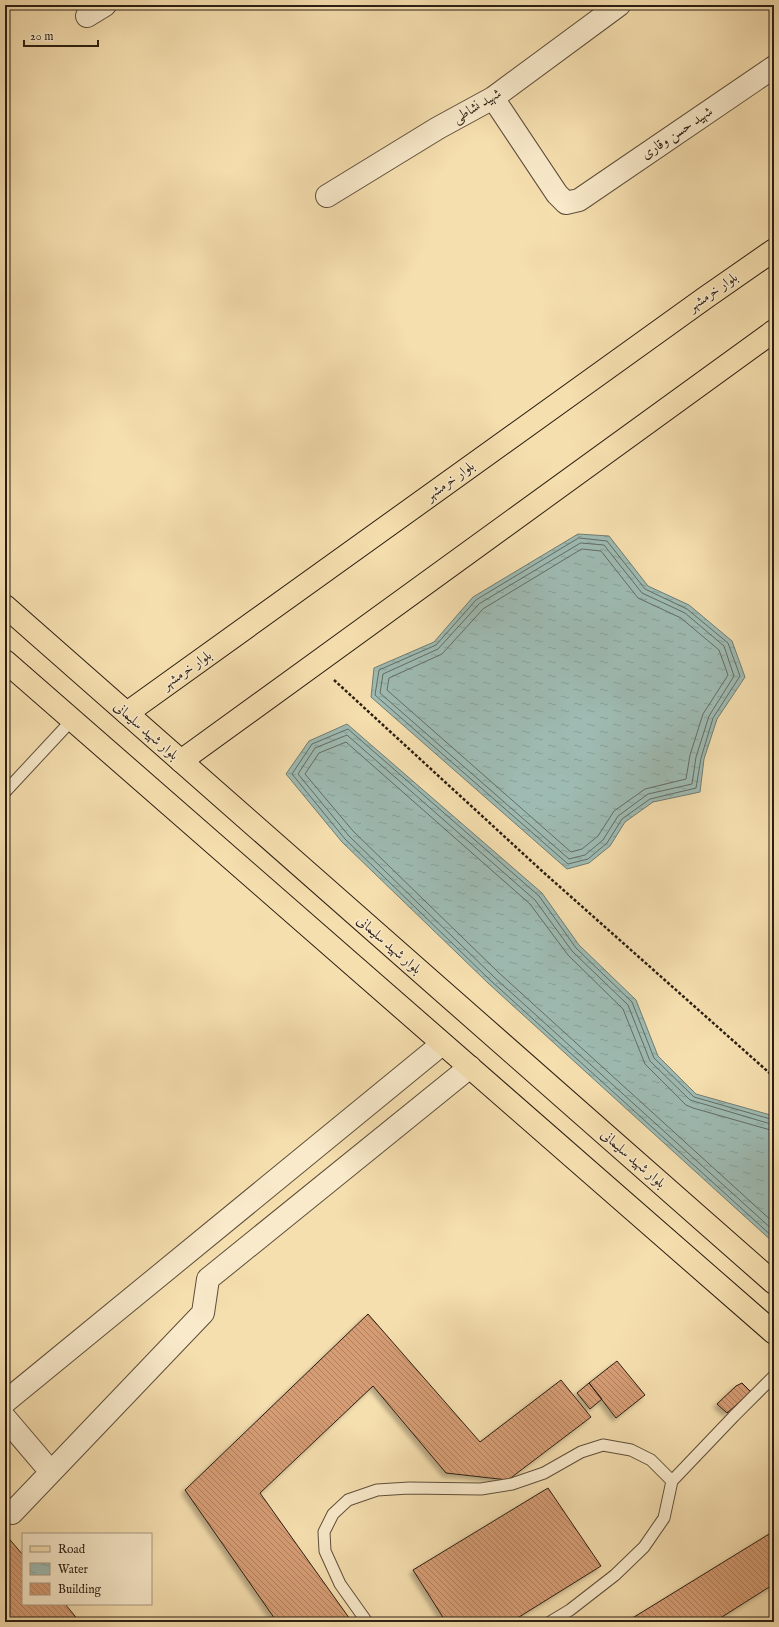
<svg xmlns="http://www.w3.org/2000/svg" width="779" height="1627" font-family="'IM FELL English',Amiri,serif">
<defs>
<pattern id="water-ripples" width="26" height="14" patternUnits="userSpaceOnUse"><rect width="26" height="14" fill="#9ebbb3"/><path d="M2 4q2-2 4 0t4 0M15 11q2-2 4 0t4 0" fill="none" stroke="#88a099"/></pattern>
<pattern id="building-back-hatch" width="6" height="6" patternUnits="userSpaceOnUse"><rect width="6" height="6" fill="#d69d74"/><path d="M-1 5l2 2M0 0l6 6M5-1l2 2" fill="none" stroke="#ae7f5e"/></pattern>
<filter id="shadow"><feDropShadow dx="-3.5" dy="3.5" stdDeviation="2" flood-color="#0004"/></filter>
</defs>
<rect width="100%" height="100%" fill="#f6dfaf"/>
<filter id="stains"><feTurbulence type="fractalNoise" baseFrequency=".005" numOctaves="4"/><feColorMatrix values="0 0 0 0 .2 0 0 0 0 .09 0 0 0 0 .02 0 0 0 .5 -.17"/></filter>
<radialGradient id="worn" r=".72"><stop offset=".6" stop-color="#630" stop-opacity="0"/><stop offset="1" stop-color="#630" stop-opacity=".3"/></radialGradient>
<path fill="url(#water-ripples)" stroke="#707c73" d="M578,534L609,536L648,586L689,605L732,641L745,677L717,719L704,759L700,792L653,802L625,822L610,846L589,863L567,869L371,697L374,668L434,642L473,597Z
M347,724L542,893L579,945L636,1000L658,1056L696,1094L774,1116V1243L488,983L342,842L286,774L309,741Z"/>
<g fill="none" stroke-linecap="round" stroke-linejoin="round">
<path stroke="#646c63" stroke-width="1" d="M579,538L607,541L645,589L687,609L728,643L740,676L713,718L701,758L696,788L650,799L622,819L607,843L588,859L568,864L375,695L379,670L436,645L476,600Z
M581,543L604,545L642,593L685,613L724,646L734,676L709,716L696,757L692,784L648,794L618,816L603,840L585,855L569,859L380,693L383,674L438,649L479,604Z
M582,549L601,551L638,598L681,618L719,650L728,675L703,714L690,755L686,779L645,789L614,811L598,836L582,849L571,852L387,690L389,678L442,654L483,609Z
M774,1120L694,1097L654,1058L632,1002L576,948L539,896L348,729L312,744L292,774L345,839L490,980L774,1238
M774,1125L690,1100L650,1061L628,1005L572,951L535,900L347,735L315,748L298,774L349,836L494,977L774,1231
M774,1131L693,1108L686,1105L645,1064L623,1009L568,955L530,904L346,742L319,753L305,774L353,831L498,972L774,1223"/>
</g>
<path fill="url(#building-back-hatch)" stroke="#2b1e13" filter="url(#shadow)" d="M368,1314L480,1442L561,1380L591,1417L508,1480L446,1473L373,1386L260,1493L352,1622H277L185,1490Z
M617,1361L645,1395L616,1418L589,1383Z
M589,1383L602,1399L590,1409L577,1393Z
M742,1383L751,1392L727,1413L717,1404L736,1386Z
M548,1488L601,1566L511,1622H446L413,1570Z
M774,1531V1584L714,1622H626Z
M5,1534L23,1555V1604H65L80,1622H5Z"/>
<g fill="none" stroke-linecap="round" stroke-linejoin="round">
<g stroke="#5e4e3a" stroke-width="13">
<path id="service" d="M5,792L72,720
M367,1622L340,1584L325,1551L324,1532L333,1514L348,1500L377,1490L409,1488L481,1489L512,1484L544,1473L581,1452L603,1445L631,1450L651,1460L672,1481
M550,1622L570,1610L615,1575L644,1547L664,1518L672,1481L734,1416L774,1376"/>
</g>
<g stroke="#5e4e3a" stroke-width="24">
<path id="minor" d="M87,16L105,5
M493,98L557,194L566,203L579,200L774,67
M327,196L438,128L493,98L619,5
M5,1402L442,1044
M5,1418L51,1472
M12,1513L203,1313L208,1279L470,1067"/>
</g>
<g stroke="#2b1e13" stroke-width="24">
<path id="primary" d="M127,713L705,298L774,250
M181,761L774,331"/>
</g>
<g stroke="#2b1e13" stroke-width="24">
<path id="trunk" d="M5,606L774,1283
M5,661L774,1333"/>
</g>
<path stroke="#2b1e13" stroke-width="2.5" stroke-dasharray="3 2" stroke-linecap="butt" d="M334,680L542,871L774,1077"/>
<use href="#service" stroke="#f9eacb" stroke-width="11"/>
<use href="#minor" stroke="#f9eacb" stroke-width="22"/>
<use href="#primary" stroke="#f6dfaf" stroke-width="22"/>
<use href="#trunk" stroke="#f6dfaf" stroke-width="22"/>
</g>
<g text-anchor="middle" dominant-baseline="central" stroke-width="3" stroke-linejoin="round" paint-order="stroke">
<g font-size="14" fill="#2b1e13" stroke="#f9eacb">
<text transform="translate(477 106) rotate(-31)">شهید نشاطی</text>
<text transform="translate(677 133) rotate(-34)">شهید حسن وقاری</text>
<text transform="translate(713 292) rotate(-35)">بلوار خرمشهر</text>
<text transform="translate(450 481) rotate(-36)">بلوار خرمشهر</text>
<text transform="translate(187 670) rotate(-35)">بلوار خرمشهر</text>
<text transform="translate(146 731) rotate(41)">بلوار شهید سلیمانی</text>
<text transform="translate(389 945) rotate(41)">بلوار شهید سلیمانی</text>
<text transform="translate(633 1159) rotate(41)">بلوار شهید سلیمانی</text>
</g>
</g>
<rect width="779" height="1627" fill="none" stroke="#f6dfaf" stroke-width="20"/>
<rect x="6" y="6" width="767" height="1615" fill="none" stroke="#2b1e13" stroke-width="2"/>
<rect x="10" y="10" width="759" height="1607" fill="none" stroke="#2b1e13"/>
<rect x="22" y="1533" width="130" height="72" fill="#f9eacb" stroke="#a79881"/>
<rect x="30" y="1546" width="20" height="6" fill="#f6dfaf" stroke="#a79881"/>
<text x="58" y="1553" font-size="12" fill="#2b1e13">Road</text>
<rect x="30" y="1563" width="20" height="12" fill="url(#water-ripples)" stroke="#a79881"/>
<text x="58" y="1573" font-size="12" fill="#2b1e13">Water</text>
<rect x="30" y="1583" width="20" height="12" fill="url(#building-back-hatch)" stroke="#a79881"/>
<text x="58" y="1593" font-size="12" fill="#2b1e13">Building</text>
<path d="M24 40v6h74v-6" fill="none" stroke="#2b1e13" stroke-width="2"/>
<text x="30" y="40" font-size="12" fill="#2b1e13" stroke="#f9eacb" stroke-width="3" paint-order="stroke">20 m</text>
<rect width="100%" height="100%" filter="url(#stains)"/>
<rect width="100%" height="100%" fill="url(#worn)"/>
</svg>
